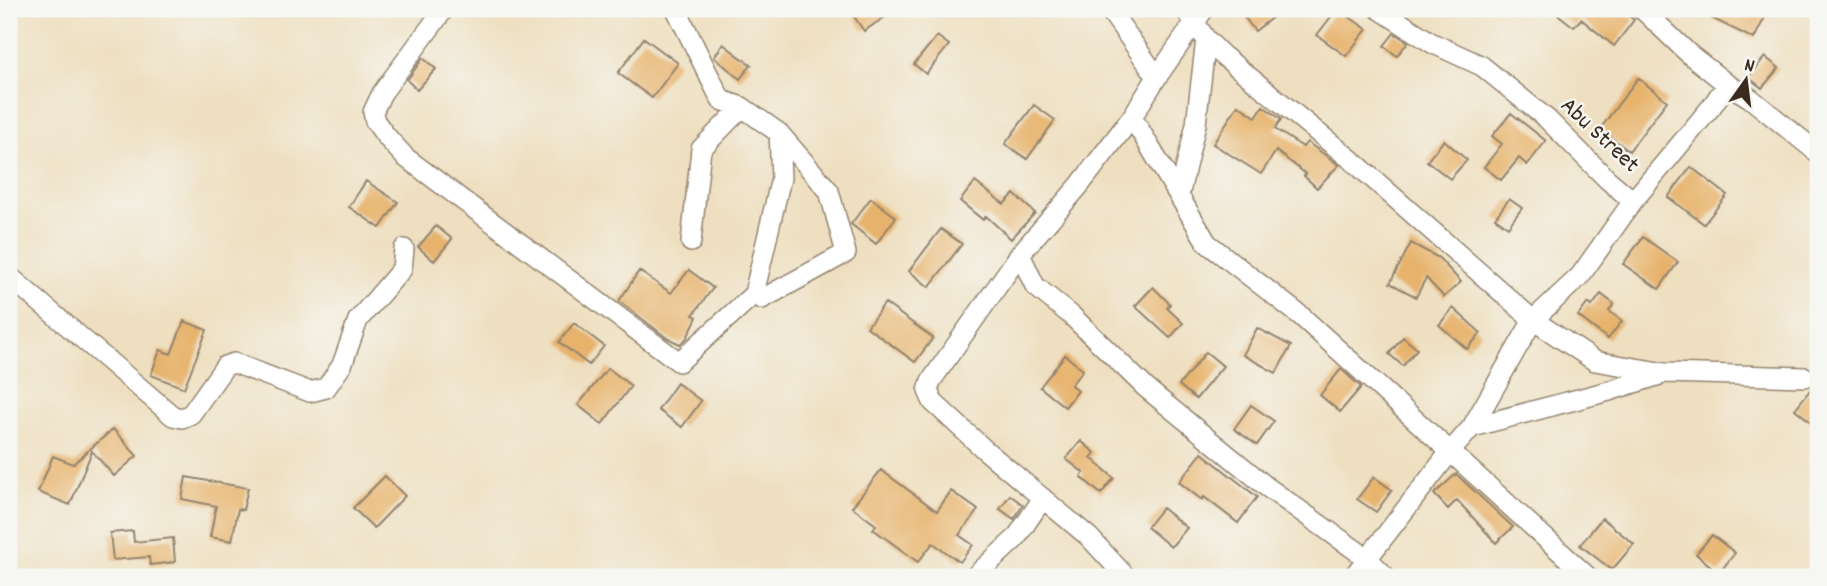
<svg xmlns="http://www.w3.org/2000/svg" width="1827" height="586" font-family="Dekko,sans-serif">
<rect width="100%" height="100%" fill="#f6f6f2"/>
<filter id="ink" filterUnits="userSpaceOnUse"><feTurbulence type="fractalNoise" baseFrequency=".0143" numOctaves="2"/><feDisplacementMap in="SourceGraphic" scale="14" xChannelSelector="R" yChannelSelector="G"/><feConvolveMatrix kernelMatrix="1 2 1 2 8 2 1 2 1" color-interpolation-filters="sRGB"/></filter>
<filter id="wash" filterUnits="userSpaceOnUse"><feTurbulence type="fractalNoise" baseFrequency=".00686" numOctaves="4" result="noise"/><feDisplacementMap in="SourceGraphic" scale="28" xChannelSelector="R" yChannelSelector="G"/><feGaussianBlur stdDeviation="1.57" result="paint"/><feColorMatrix in="noise" values="0 0 0 0 0 0 0 0 0 0 0 0 0 0 0 0 0 1.4 0 .05"/><feComposite in="paint" operator="in"/></filter>
<g filter="url(#wash)">
<rect width="100%" height="100%" fill="#eedfc0"/>
<g id="blocks">
<path fill="#e7b36c" d="M849,9H897L864,31Z
M1238,9H1283L1255,31Z
M1337,9L1367,29L1346,56L1317,35Z
M1551,9H1620L1634,20L1614,46L1581,19L1574,27Z
M1693,9H1769L1754,39Z
M1394,33L1408,42L1397,56L1384,46Z
M937,36L949,45L926,74L914,64Z
M644,38L678,63L652,98L618,73Z
M723,44L751,65L740,79L714,57Z
M1765,57L1779,68L1762,88L1748,77Z
M423,58L436,69L417,90L407,80Z
M1638,78L1667,101L1629,151L1600,129Z
M1034,105L1055,120L1027,159L1005,144Z
M1238,105L1256,117L1263,106L1281,119L1275,129L1303,147L1307,142L1339,165L1317,188L1304,176L1306,174L1276,151L1261,174L1213,144Z
M1511,113L1546,141L1527,165L1519,158L1501,180L1484,167L1502,144L1492,136Z
M1444,140L1467,160L1450,179L1427,161Z
M1691,167L1727,195L1704,224L1668,197Z
M366,181L398,202L380,228L349,207Z
M975,182L1004,204L1014,194L1035,213L1011,239L986,216L983,220L960,201Z
M871,198L896,217L876,244L851,224Z
M1509,199L1522,208L1508,227L1495,218Z
M436,226L452,239L434,261L418,247Z
M941,229L962,244L929,287L909,271Z
M1643,237L1678,262L1659,289L1623,264Z
M1411,243L1439,258L1461,282L1444,297L1426,278L1416,297L1390,283Z
M689,270L713,288L693,315L697,317L687,338L680,344L667,338L619,301L639,271L671,293Z
M1153,287L1170,304L1167,308L1183,323L1170,338L1135,306Z
M1601,294L1614,304L1609,311L1622,321L1608,339L1578,316L1588,303L1592,306Z
M885,303L933,338L915,362L867,327Z
M1453,308L1481,333L1467,349L1439,325Z
M184,321L207,330L184,388L151,375L160,350L171,354Z
M574,323L604,346L589,365L559,342Z
M1257,328L1291,346L1276,373L1243,355Z
M1403,337L1417,349L1403,366L1389,354Z
M1206,352L1223,366L1196,399L1179,385Z
M1065,355L1083,370L1071,385L1078,391L1065,407L1040,387Z
M608,368L631,386L602,424L578,405Z
M1341,369L1361,387L1340,412L1320,395Z
M1818,380V428L1795,409Z
M677,383L701,401L682,427L658,410Z
M1251,405L1274,421L1257,445L1234,429Z
M113,429L137,456L114,476L92,451L70,505L38,492L53,456L73,464Z
M1081,441L1095,453L1091,458L1114,478L1101,494L1081,477L1084,473L1066,459Z
M1202,453L1257,497L1238,523L1204,497L1202,500L1179,482Z
M881,470L937,511L951,491L978,510L959,535L973,545L960,562L933,543L918,562L873,529L876,525L852,507Z
M1456,474L1513,527L1496,543L1457,500L1448,509L1434,494Z
M385,476L405,496L374,528L353,508Z
M186,477L248,488L243,510L238,509L232,541L210,537L216,506L182,499Z
M1374,477L1392,490L1376,512L1357,499Z
M1010,495L1023,505L1014,519L1000,509Z
M1162,508L1187,528L1171,547L1147,527Z
M1602,518L1634,544L1612,570L1580,545Z
M133,531L134,542L173,538L175,562L150,565L149,557L113,560L110,533Z
M1712,535L1735,553L1719,573L1696,554Z"/>
</g>
</g>
<g filter="url(#ink)">
<use href="#blocks" fill-opacity="0" stroke="#94846f" stroke-width="2"/>
<g fill="none" stroke-linecap="round" stroke-linejoin="round">
<g stroke="#94846f" stroke-width="22">
<path id="minor" d="M444,9L382,93L373,112L375,121L385,135L405,157L679,362L754,294L781,178L779,133L742,107L721,100L676,9
M1109,9L1157,77L1132,117L1079,186L1020,254L931,381L928,391L933,402L985,450L1089,537L1126,577
M1185,9L1206,39L1221,54L1354,162L1533,320L1595,361L1665,373L1805,377
M1379,9L1432,43L1482,66L1547,119L1607,179L1633,201
M1642,9L1689,54L1727,84
M1157,77L1204,9
M1132,117L1207,243L1301,316L1588,577
M1179,196L1196,124L1206,39
M691,242L701,149L742,107
M1020,254L1035,286L1072,316L1146,388L1267,487L1368,559L1386,577
M9,276L173,416L182,418L191,414L225,366L234,363L310,392L326,388L342,365L358,320L402,269L404,249
M754,294L762,299L846,253L829,191L779,133
M1472,427L1609,391L1660,375
M974,577L1016,538L1043,498
M1353,577L1450,452L1472,427L1533,320L1580,276L1633,201L1712,106L1727,84L1750,98L1818,153"/>
</g>
<use href="#minor" stroke="#fff" stroke-width="19"/>
</g>
</g>
<g text-anchor="middle" dominant-baseline="central" stroke-width="5" stroke-linejoin="round" paint-order="stroke">
<g font-size="24" fill="#3b2a1e" stroke="#f6f6f2">
<text transform="translate(1599 136) rotate(43)">Abu Street</text>
</g>
</g>
<rect width="1827" height="586" fill="none" stroke="#f6f6f2" stroke-width="35"/>
<g transform="translate(1746 80) rotate(14)" stroke="#f6f6f2" stroke-width="5" paint-order="stroke">
<path d="M0-5L12 26L0 18L-12 26Z" fill="#3b2a1e"/>
<text y="-10" font-size="19" font-weight="bold" text-anchor="middle" fill="#3b2a1e">N</text>
</g>
</svg>
